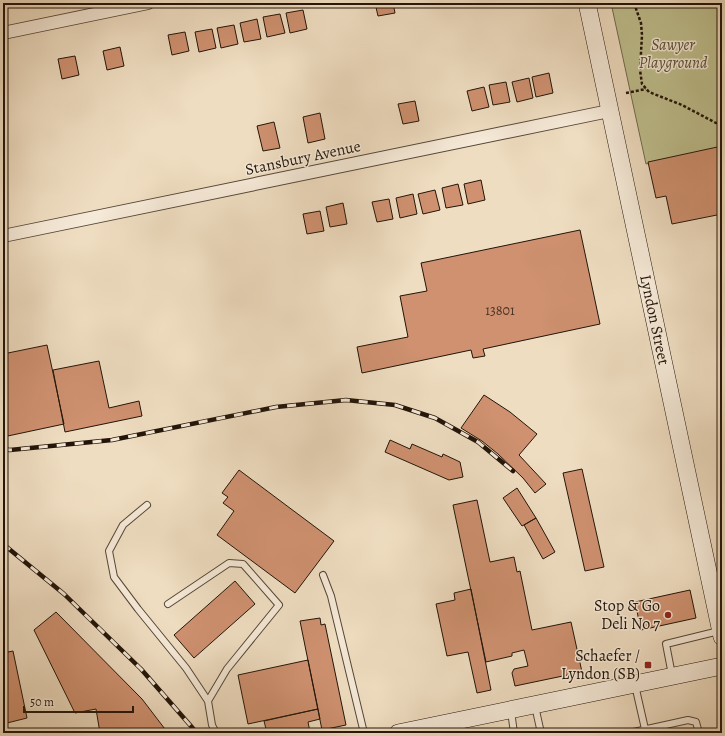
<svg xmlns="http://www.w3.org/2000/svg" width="725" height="736" font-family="Alegreya,serif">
<rect width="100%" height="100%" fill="#efddc1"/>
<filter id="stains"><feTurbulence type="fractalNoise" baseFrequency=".005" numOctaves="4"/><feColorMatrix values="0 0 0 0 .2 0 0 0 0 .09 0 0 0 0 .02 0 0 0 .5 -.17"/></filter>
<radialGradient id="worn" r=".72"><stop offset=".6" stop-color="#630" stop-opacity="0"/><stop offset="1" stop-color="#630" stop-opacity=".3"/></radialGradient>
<path fill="#bfbf8e" stroke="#706a4c" d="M611,3H722V148L646,164Z"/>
<path fill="#cf9170" stroke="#221409" d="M375,3H393L395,13L378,16Z
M303,10L307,29L290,33L286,13Z
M280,14L285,33L267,37L263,17Z
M257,19L261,39L244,42L240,23Z
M234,25L238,44L221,48L217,28Z
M212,29L216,48L199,52L195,32Z
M185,32L189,51L172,55L168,35Z
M120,47L124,66L107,70L103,51Z
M75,56L79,75L62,79L58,59Z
M549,73L553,93L536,97L532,77Z
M529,78L533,98L517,102L512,82Z
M506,82L510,102L493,105L489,85Z
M484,87L489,107L472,111L467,91Z
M415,101L419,121L403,124L398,104Z
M320,113L325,139L308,143L303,117Z
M274,122L280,148L263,151L257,126Z
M722,146V214L672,224L666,196L656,198L648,162Z
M481,180L485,200L468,204L464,184Z
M458,184L463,205L446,208L442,188Z
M435,190L440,210L423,214L418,194Z
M413,194L417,214L400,218L396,198Z
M389,199L393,219L377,222L372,202Z
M343,203L347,224L330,227L326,207Z
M320,211L324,231L307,234L303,214Z
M580,230L600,324L483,349L485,356L473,358L471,350L362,373L357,347L408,337L400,296L427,291L421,263Z
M47,345L64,424L3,437V354Z
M99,361L109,408L139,401L142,416L65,432L53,370Z
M484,395L510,412L537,434L519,455L546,484L535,493L523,478L498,454L482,441L461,428Z
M390,440L410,449L412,444L442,457L443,454L460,462L463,477L449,480L385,452Z
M582,469L604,567L585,571L563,473Z
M239,470L334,541L295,593L217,535L234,511L223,503L228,497L222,493Z
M517,488L536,518L522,526L503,498Z
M477,500L490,562L514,557L517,572L520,571L532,630L571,622L582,672L515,686L512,673L514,669L528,666L524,650L512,653V656L486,662L453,505Z
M536,518L555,552L543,559L524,525Z
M235,581L255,604L194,658L174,635Z
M471,589L491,690L477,693L468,652L447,656L436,604L455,600L454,593Z
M690,590L696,618L641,630L635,602Z
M56,612L142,699L168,733H100L96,709L75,713L34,630Z
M320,618L321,625L325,624L346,725L322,730L300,621Z
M13,651L27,718L3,724V653Z
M308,660L318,709L248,724L238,675Z
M318,709L320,719L308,722L310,732L267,733L264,721Z"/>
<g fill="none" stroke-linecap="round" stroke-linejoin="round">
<g stroke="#554637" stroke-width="8">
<path id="lane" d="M147,505L123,525L109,551L114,577L138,609L186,668L208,701
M323,575L331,596L364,733
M168,604L229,563L243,564L279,605L227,669L208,701L212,725L216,733
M672,675L666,644L719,631
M635,685L645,729
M535,706L541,733
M511,711L514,733
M629,733L688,720L696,722L699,733"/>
</g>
<g stroke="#554637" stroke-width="14">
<path id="street" d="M3,33L148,3
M3,236L609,111"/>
</g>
<g stroke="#221409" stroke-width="18">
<g id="secondary">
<path id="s1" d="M587,3L722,637"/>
<path d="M398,733L722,666"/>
</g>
</g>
<path stroke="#221409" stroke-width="2.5" stroke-dasharray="3 2" stroke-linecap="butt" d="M634,3L641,23L642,35L640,70L642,84L649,92L682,105L716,123H722
M626,93L646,89"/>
<use href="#lane" stroke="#f5e9d7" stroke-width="6"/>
<use href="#street" stroke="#f5e9d7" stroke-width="12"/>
<use href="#secondary" stroke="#f5e9d7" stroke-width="17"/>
<g stroke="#221409" stroke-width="4.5">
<path id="rail" d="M3,449L10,450L112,440L276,407L346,400L395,405L435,418L478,442L513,471
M3,544L64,594L141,669L197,733"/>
</g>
<use href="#rail" stroke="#f5e9d7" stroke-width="3" stroke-dasharray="9" stroke-linecap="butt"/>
</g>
<g fill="#8f2418" stroke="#f5e9d7" stroke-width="1.5">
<circle cx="668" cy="615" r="4"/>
<rect x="644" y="661" width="8" height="8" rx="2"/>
</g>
<g text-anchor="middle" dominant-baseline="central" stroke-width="3" stroke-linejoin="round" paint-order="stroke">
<g font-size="14" fill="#4d3323">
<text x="500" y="310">13801</text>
</g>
<g font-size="16" font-style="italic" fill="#595038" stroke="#f5e9d7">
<text x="673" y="45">Sawyer<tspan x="673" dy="18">Playground</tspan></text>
</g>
<g font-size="16" fill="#221409" stroke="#f5e9d7">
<text transform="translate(303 158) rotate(-12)">Stansbury Avenue</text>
<text stroke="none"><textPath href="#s1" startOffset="324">Lyndon Street</textPath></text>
</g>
<g font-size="16" fill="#221409" stroke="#f5e9d7" text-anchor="end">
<text x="660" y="606">Stop &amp; Go<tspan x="660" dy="18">Deli No 7</tspan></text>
<text x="640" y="656">Schaefer /<tspan x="640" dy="18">Lyndon (SB)</tspan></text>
</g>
</g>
<rect width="725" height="736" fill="none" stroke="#efddc1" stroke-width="16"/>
<rect x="4" y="4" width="717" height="728" fill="none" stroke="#221409" stroke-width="2"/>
<rect x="8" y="8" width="709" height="720" fill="none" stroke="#221409"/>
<path d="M24 706v6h109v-6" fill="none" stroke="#221409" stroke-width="2"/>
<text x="30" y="706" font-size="12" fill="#221409" stroke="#f5e9d7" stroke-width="3" paint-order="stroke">50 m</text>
<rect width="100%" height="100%" filter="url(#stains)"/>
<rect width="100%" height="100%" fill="url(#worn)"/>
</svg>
